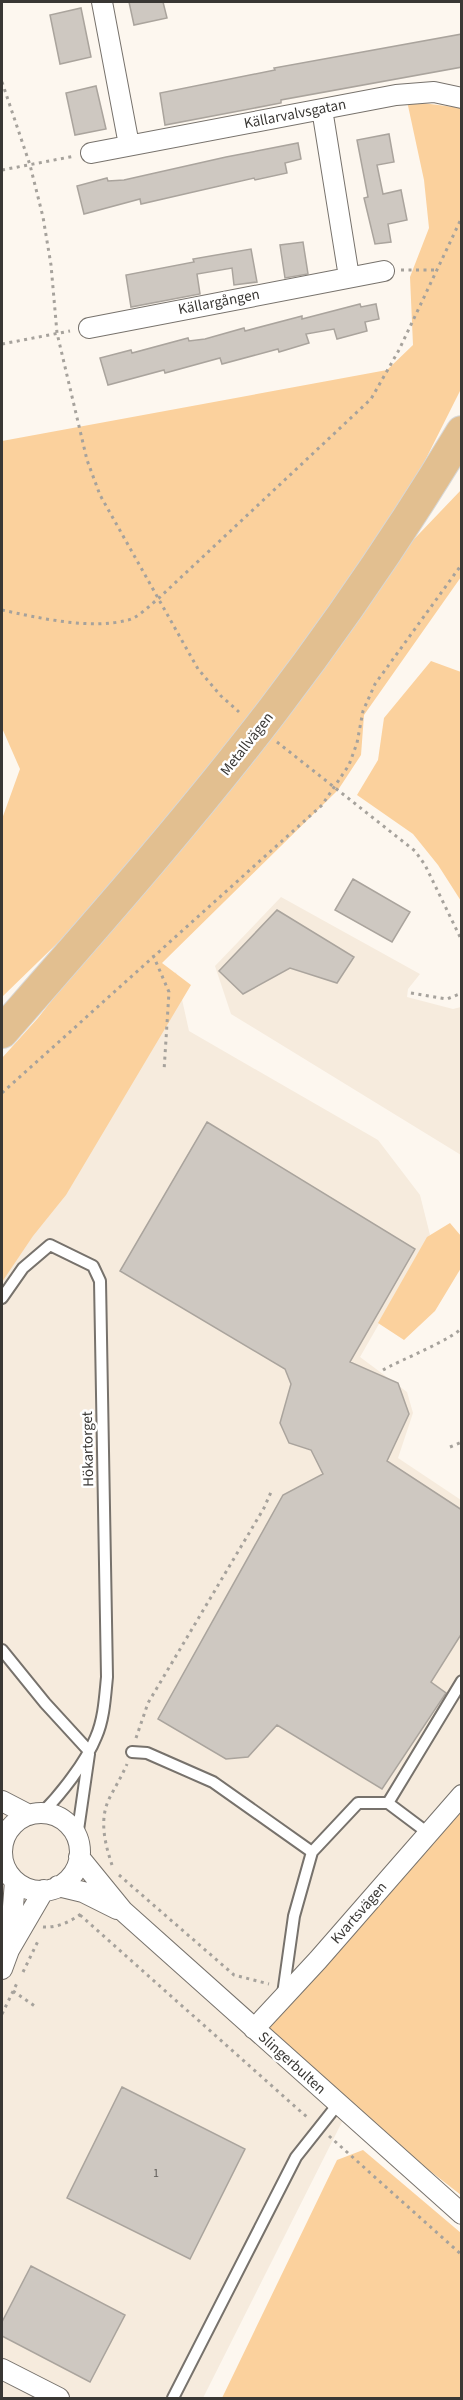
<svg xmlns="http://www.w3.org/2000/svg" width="463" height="2400" font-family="'Source Sans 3',sans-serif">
<rect width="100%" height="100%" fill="#fdf7ef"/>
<path fill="#f6ebdd" d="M281,897L420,974L408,989L407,997L453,1009L461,1007V1155L231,1014L215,966Z
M176,972L189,1031L378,1140L420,1195L430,1235L360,1357L407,1392L413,1413L398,1458L461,1500V1795L349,2108L203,2398H2V1178Z"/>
<path fill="#fbd19d" d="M407,101L461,108V389L354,602L461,490V577L364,715L361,755L338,790L162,963L191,985L66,1195L33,1236L2,1282V1058L38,1018L219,786L2,997V819L20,769L2,728V441L387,370L413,345L410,277L429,228L424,180Z
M431,661L461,672V901L438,865L413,834L357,795L378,760L384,718Z
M450,1223L461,1236V1268L435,1311L404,1340L378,1323L427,1237Z
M461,1795V2195L349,2108L260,2026Z
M363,2150L461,2233V2398H222L337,2160Z"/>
<path fill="#cec8c1" stroke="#aaa49d" stroke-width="1.5" d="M129,2H163L167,18L134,25Z
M81,8L91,57L60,64L50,15Z
M462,34V67L281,100V103L165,125L160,93L275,70L274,68Z
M96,86L106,129L75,135L66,93Z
M389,134L394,162L377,165L383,194L401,190L407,220L388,224L391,242L375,244L364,198L368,197L357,140Z
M298,143L301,159L285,163L287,173L255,180L254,178L141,204L140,199L84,214L77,186L107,178L108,181L124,180L226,157Z
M303,242L308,274L285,278L280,245Z
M251,249L257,282L234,285L232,268L197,274L200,294L131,307L126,275L194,262L193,259Z
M360,304L361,307L376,304L379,319L365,322L367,331L337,339L334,329L306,334L309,343L279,352L278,349L222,364L220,358L165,373L164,370L108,385L100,358L131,350L132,353L188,338L189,341L205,339L244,328L245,331L302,316V319Z
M353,879L410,912L392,942L335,910Z
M277,910L354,957L337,983L290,968L243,994L219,971Z
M207,1122L415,1249L350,1362L398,1383L409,1414L387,1461L462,1510V1633L431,1682L446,1693L382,1789L277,1725L248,1757L226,1759L158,1719L283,1495L323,1474L311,1450L289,1443L280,1423L291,1384L285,1369L120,1271Z
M122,2087L245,2149L190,2259L67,2198Z
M31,2266L125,2315L90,2382L2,2336V2322Z"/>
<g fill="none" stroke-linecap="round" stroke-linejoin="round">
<g stroke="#77726c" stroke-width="14">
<path id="service" d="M2,1298L23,1268L50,1245L93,1266L100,1281L107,1677C105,1697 104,1719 96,1737C86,1762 61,1794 42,1813
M2,1650L45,1703L89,1751
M132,1752L147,1753L213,1782L312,1852L294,1916L283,1994
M388,1803L462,1681
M77,1837L89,1754
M312,1852L358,1803H388L428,1833
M173,2398L296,2157L338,2104"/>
</g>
<g stroke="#77726c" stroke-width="22">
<path id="minor" d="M102,2L129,145
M322,109L349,277
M91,153L396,95L434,92L462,98
M89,328L384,271
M2,1801L29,1815
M2 1852a39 39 0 1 1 78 0a39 39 0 1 1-78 0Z
M79,1857L123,1911L462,2214
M58,1886L83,1892L117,1909
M10,1945L15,1881
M2,1969L9,1950L44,1890
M254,2029L318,1960L462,1795
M2,2369L59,2398"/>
</g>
<g stroke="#d7d7d6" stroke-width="34">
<path id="primary" d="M2,1032C94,927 188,821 273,710C341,621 404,528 462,432"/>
</g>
<path stroke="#a6a29c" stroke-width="3" stroke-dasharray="3 4.5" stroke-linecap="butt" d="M2,82L30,165L43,217L51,265L57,333L87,460L100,495L198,669L221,696L239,712
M2,170L75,156
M401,270H437
M2,344L70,331
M2,610C39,618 91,630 128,620C138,618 150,605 159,598L371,399L399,350L462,217
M277,742L415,851L425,865L462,941
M153,955L169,992L164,1071
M411,993L447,999L462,993
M2,1093L322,805L349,765L357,743L363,711L375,684L462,564
M383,1370C398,1361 456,1338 462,1327
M450,1447L462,1442
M136,1738L148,1703L264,1508L271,1492
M112,1865C105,1844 99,1820 109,1799C115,1787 122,1776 127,1764
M119,1875L234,1975L269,1984
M80,1915L308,2118
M43,1927C56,1928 70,1922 81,1914
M23,1972L38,1941
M13,1991L36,2007
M2,2014L18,1981
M329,2136L462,2255"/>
<use href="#service" stroke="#fff" stroke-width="10"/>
<use href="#minor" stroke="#fff" stroke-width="20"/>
<use href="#primary" stroke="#e2bf90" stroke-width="32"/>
</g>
<g text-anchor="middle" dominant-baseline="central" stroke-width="5" stroke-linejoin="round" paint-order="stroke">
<g font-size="12" fill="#5e5b57">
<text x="156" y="2173">1</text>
</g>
<g font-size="15" fill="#393734" stroke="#fff">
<text transform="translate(295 114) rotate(-11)">Källarvalvsgatan</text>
<text transform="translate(219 302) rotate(-11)">Källargången</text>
<text transform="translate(247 744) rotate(-52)">Metallvägen</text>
<text transform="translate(88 1449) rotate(-91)">Hökartorget</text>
<text transform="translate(359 1913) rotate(-49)">Kvartsvägen</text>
<text transform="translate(292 2063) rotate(42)">Slingerbulten</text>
</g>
</g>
<rect width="463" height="2400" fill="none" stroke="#393734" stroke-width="6"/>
</svg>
